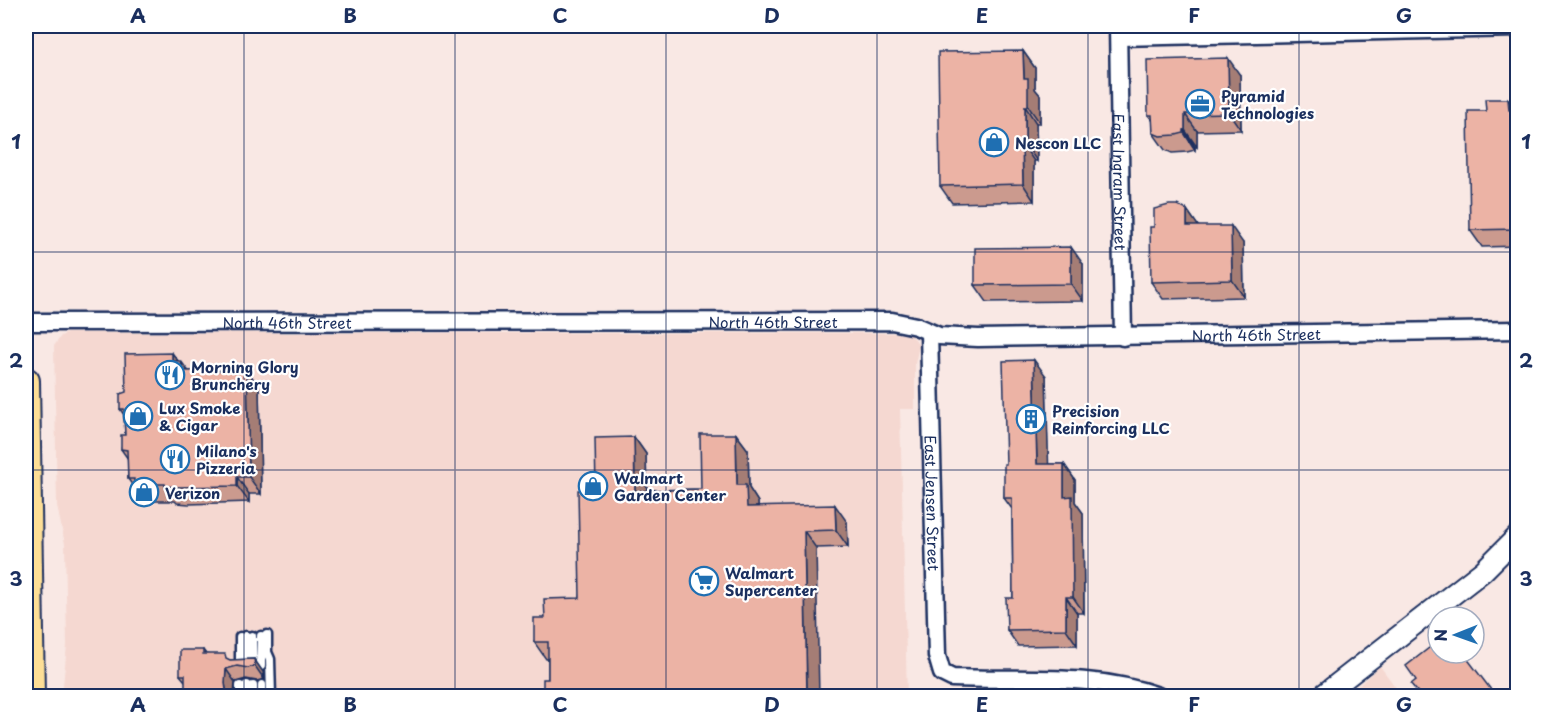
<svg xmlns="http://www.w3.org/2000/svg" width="1543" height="722" font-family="'Playpen Sans',sans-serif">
<rect width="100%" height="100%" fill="#f9e8e4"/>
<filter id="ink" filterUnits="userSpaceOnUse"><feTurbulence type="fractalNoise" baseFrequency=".0167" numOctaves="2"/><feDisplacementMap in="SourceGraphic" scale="12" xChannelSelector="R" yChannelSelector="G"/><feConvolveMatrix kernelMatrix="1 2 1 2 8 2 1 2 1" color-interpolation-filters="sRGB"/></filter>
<g filter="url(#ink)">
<path fill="#f5d8d1" d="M67,333H897L910,335L915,339L919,346L915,363V409H900L907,696H62L67,645L65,544L57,506L54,346L61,336Z
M1380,666L1402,696H1347Z"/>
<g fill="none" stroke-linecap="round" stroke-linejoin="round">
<g stroke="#1b2f5e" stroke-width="13">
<path id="service" d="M267,635V652L270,659L271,696
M246,636V667
M252,636L253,666
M261,636V666
M240,637V667
M247,685V696
M262,685V696
M240,686V696
M253,686V696"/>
</g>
<g stroke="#1b2f5e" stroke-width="21">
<g id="minor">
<path id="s1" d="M1118,26L1123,337"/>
<path d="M1119,37L1518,28"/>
<path id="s2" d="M26,322L892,321L916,326L939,336L978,338L1518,330"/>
<path id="s3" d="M929,332L937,656L942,673L952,678C1022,681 1091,672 1158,696"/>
</g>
</g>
<g stroke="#1b2f5e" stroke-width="24">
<path id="tertiary" d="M1322,696L1483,571L1518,536"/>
</g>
<g stroke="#1b2f5e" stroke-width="30">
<path id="primary" d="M26,381L31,696"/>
</g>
<use href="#service" stroke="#fff" stroke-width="8"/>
<use href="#minor" stroke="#fff" stroke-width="16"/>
<use href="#tertiary" stroke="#fff" stroke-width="20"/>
<use href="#primary" stroke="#fdde96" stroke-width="26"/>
</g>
<path fill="#cb9a8e" stroke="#1b2f5e" stroke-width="1.5" d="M1023,51L1035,68V89L1040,95V123H1036L1037,161H1034V201L952,203L940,186Z
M1240,75L1241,130L1197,131V147H1195V150L1187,152L1172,153L1165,150L1153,133V121L1148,115Z
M1508,99L1516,110H1518V246L1482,247L1470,230Z
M1187,210L1198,226L1243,243L1244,297L1163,299L1151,282Z
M1083,264V301L987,302L975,285Z
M172,353L178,361L189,371L247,370L259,387L261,494H249V502L189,504L177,503L175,501H146L143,496H140L128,479V459L121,449L125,435L124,415L120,409Z
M1046,376L1048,464H1064L1075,480V502L1083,513L1084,613H1077V645L1018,646L1007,630L1013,598L1012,509L1004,498L1006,464Z
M736,434L748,450L749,488L758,502V507L847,522L848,547L816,548L548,679V659H546L534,642L545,618L580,598L596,490L634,437L646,454L647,490L701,489Z
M203,650L206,654L230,660L254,659L263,672L264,679L257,681L246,679L235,682L234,696L185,681L180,675Z"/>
<path fill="#a57d74" stroke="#1b2f5e" stroke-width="1.5" d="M1023,51L1035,68V89L1040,95V123L1028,106L1024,78Z
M1228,58L1240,75L1241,130L1229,113Z
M1508,99L1518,112L1509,110Z
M1025,106L1036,123L1037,161L1025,144Z
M1185,114L1197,131V147L1185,130Z
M1184,130L1195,147V150L1184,133Z
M1022,144L1034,161V201L1023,184Z
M1187,210L1199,227L1187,226Z
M1231,226L1243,243L1244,297L1232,280Z
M1071,247L1083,264V301L1071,284Z
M172,353L182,366L181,361L193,378V388L172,361Z
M1034,360L1046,376L1049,480L1037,464Z
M247,370L259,387L261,494L249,477Z
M736,434L748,450L749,488L758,502L759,524L747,507L737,485Z
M634,437L646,454L647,508L635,491Z
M1064,464L1075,480V502L1083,513L1084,613L1073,597L1064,497Z
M237,477L249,494V502L237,486Z
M835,505L847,522L848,547L836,530Z
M804,531L816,548L819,696H807Z
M1066,597L1077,613V645L1066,629Z
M254,659L263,672L264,679L255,666Z
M226,669L235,682L234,696H227L225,683Z"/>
<path fill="#ecb3a5" stroke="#1b2f5e" stroke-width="1.5" d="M1023,51L1024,78H1028V106H1025V144H1022L1023,184L940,186L938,52Z
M1228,58L1229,113L1185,114V130H1184V133L1176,135L1160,136L1153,133L1152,115H1148L1147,60Z
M1485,99H1508L1509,110H1518V229L1470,230L1468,111H1486Z
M1169,205H1177L1187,210V226H1231L1232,280L1151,282L1150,227H1154V209Z
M1071,247V284L975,285V248Z
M172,353V361H181L182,371L247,370L249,477H237V486L178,487L165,486V484H134V479H128L127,450L121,449V435H125L124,409H120V394L126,392L125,354Z
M1034,360L1037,464H1064V497L1072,496L1073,597H1066V629L1007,630L1006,598H1013L1012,498H1004V464H1006L1003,361Z
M700,434H736L737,485H746L747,507L835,505L836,530L804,531L807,696H543V679H548V642H534V618H545L544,599L580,598L578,490H596L595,438L634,437L635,491L701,489Z
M1438,641V653H1463L1495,695L1493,696H1421L1411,684L1416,680L1406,666Z
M180,650H203V654H225L226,658L230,660L254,659L255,666L248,668L237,666L226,669L225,683L227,696H185V675H180Z"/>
</g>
<path fill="none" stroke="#1b2f5e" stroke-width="1.5" stroke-opacity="0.55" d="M244,26V696M455,26V696M666,26V696M877,26V696M1088,26V696M1299,26V696M26,252H1518M26,470H1518"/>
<defs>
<g id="office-ring" transform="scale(1.5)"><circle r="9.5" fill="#fff" stroke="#1f6fb2" stroke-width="1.5"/><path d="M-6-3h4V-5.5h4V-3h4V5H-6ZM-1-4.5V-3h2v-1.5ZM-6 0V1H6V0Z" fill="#1f6fb2"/></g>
<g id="shop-ring" transform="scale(1.5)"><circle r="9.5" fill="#fff" stroke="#1f6fb2" stroke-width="1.5"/><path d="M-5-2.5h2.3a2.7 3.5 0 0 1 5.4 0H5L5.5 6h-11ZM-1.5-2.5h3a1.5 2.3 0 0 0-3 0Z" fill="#1f6fb2"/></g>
<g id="restaurant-ring" transform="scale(1.5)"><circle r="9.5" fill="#fff" stroke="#1f6fb2" stroke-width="1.5"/><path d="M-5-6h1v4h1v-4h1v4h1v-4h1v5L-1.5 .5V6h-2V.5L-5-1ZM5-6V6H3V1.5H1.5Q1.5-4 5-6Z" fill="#1f6fb2"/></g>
<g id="building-ring" transform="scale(1.5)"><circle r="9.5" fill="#fff" stroke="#1f6fb2" stroke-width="1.5"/><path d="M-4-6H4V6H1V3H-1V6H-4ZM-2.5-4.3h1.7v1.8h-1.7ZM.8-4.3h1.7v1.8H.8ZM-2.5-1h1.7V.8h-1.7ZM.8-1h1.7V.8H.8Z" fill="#1f6fb2"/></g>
<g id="supermarket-ring" transform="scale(1.5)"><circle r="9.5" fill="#fff" stroke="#1f6fb2" stroke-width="1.5"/><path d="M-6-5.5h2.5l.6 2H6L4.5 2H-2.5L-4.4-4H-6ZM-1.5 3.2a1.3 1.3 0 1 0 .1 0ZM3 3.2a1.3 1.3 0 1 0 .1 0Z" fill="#1f6fb2"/></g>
</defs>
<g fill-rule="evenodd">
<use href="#office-ring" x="1200" y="104"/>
<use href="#shop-ring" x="994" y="142"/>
<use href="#restaurant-ring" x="170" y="375"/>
<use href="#shop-ring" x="138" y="416"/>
<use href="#building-ring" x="1031" y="419"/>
<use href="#restaurant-ring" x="175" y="459"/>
<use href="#shop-ring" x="593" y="486"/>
<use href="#shop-ring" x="144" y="492"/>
<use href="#supermarket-ring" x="704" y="581"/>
</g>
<g text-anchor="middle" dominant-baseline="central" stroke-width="4.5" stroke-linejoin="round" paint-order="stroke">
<g font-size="15" font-weight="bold" fill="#1b2f5e" stroke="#fff" text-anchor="start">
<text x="1221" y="95">Pyramid<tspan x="1221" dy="17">Technologies</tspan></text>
<text x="1015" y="142">Nescon LLC</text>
<text x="191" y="366">Morning Glory<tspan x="191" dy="17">Brunchery</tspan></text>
<text x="159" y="407">Lux Smoke<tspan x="159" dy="17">&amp; Cigar</tspan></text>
<text x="1052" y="410">Precision<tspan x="1052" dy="17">Reinforcing LLC</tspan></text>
<text x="196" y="450">Milano's<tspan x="196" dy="17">Pizzeria</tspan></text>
<text x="614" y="477">Walmart<tspan x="614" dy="17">Garden Center</tspan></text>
<text x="165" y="492">Verizon</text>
<text x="725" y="572">Walmart<tspan x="725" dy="17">Supercenter</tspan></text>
</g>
<g font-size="15" fill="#1b2f5e" stroke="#fff">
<text stroke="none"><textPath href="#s1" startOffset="156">East Ingram Street</textPath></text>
<text stroke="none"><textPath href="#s2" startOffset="747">North 46th Street</textPath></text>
<text stroke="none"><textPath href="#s2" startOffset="261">North 46th Street</textPath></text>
<text stroke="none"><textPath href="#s2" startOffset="1233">North 46th Street</textPath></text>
<text stroke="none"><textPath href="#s3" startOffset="171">East Jensen Street</textPath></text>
</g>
</g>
<rect width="1543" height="722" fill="none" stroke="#fff" stroke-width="66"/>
<g transform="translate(1456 635) rotate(269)"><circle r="28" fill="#ffffff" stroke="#a4acbf" stroke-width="1.5"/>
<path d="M0-4.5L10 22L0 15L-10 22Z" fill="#1f6fb2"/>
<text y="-9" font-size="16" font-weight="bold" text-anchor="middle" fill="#1b2f5e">N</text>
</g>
<rect x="33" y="33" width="1477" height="656" fill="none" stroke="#1b2f5e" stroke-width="2"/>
<g font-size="20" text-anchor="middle" font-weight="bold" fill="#1b2f5e">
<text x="138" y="23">A</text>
<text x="350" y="23">B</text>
<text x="560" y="23">C</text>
<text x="772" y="23">D</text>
<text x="982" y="23">E</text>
<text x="1194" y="23">F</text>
<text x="1404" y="23">G</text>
<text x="16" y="149">1</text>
<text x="1526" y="149">1</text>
<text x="16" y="368">2</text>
<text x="1526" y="368">2</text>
<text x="16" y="586">3</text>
<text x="1526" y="586">3</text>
<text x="138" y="712">A</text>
<text x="350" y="712">B</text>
<text x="560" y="712">C</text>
<text x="772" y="712">D</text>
<text x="982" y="712">E</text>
<text x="1194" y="712">F</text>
<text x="1404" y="712">G</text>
</g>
</svg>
